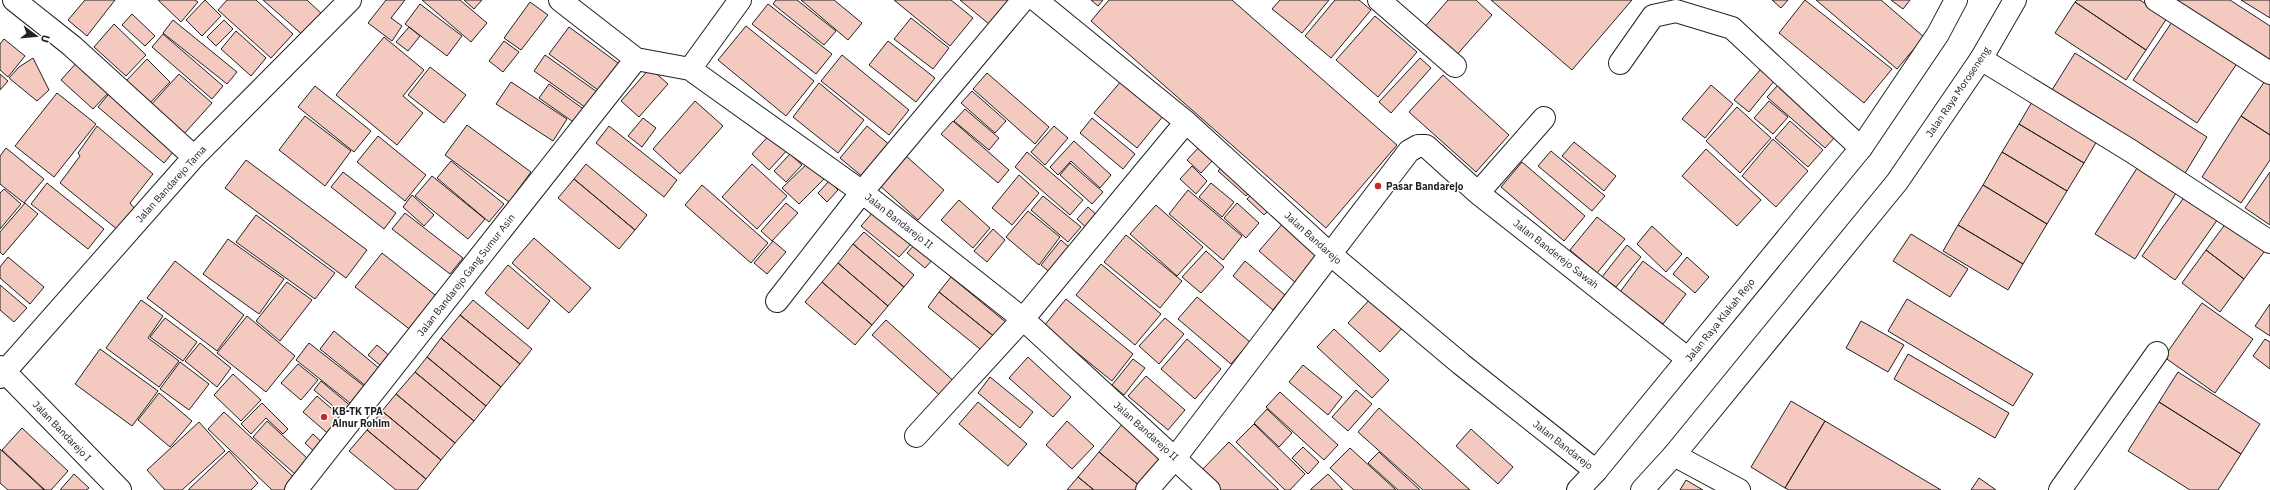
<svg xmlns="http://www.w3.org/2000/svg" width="2270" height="490" font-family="'IBM Plex Sans',sans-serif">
<rect width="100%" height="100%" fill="#fff"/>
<path fill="#f3c9c0" stroke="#222" d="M85,0H115L87,36L68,20Z
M158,0H195L198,2L181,22Z
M205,0L221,16L202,36L186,20Z
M227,0H256L293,34L271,58L218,10Z
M263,0H307L324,16L305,37Z
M386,0H405L391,18L402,26L392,41L368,23Z
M422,0H460L487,23L471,42Z
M464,0H482L474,9Z
M776,0H797L836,31L824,45L773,4Z
M801,0H834L862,23L848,40Z
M894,0H951L973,18L950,46Z
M960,0H1019L995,29Z
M1091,0H1103L1098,6Z
M1109,0H1232L1397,145L1326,228L1091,21Z
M1280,0H1329L1302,33L1272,9Z
M1335,0H1359L1371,10L1331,58L1305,36Z
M1448,0H1476L1492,15L1454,58L1423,29Z
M1491,0H1632L1572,70Z
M1772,0H1788L1781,8Z
M1805,0L1892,69L1864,103L1779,33Z
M1816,0H1881L1924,37L1897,69Z
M1891,0H1910L1903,9Z
M2077,0H2140L2167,18L2146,50L2075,2Z
M2175,0H2230L2270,26V67Z
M2241,0H2270V18Z
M530,2L548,15L521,50L504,38Z
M2075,2L2146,50L2126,80L2055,33Z
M420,4L462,36L447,56L405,24Z
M768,4L832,54L816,74L752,24Z
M132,14L155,36L145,46L122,25Z
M1375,16L1417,52L1378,97L1336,60Z
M2176,16L2240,59L2197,123L2133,80Z
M911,18L949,48L933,69L894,39Z
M173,20L237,72L227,84L163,33Z
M224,20L233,29L216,46L207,37Z
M114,24L146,55L126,76L94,47Z
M746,26L814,81L786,116L718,60Z
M409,27L420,36L408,51L396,42Z
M569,27L622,66L602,93L549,54Z
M236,31L266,58L251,76L221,49Z
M163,34L223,86L212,99L152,47Z
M384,37L424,70L403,96L423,113L397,145L336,95Z
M4,39L25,56L8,77L0,70V44Z
M504,41L519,52L503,72L489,61Z
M888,41L935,78L916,102L869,65Z
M2075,53L2207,137L2184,175L2052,90Z
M545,55L600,94L589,110L534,71Z
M842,55L909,110L889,135L821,81Z
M33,58L49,90L37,101L9,78L19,67Z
M1420,58L1431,68L1391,113L1379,102Z
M147,59L170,82L149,104L125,82Z
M78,61L110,91L93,109L61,80Z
M430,67L466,95L444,123L408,95Z
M650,68L668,84L639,117L621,101Z
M1761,69L1775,80L1749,112L1734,100Z
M987,73L1049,127L1035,144L973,89Z
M0,74L8,81L0,90Z
M179,74L212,103L183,135L150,106Z
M1443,75L1509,135L1476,172L1409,112Z
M2267,78L2270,80V135L2241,116Z
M1122,80L1164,115L1137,148L1094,113Z
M511,82L567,119L553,141L496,104Z
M819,83L864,120L838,153L793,117Z
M549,84L589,113L579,126L539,98Z
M1779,84L1837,135L1825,148L1767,97Z
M1711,85L1733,104L1705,138L1682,119Z
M315,86L371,131L354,152L298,107Z
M112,90L178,146L164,163L98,107Z
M972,91L1006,121L995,133L961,103Z
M57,93L96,124L54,177L15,146Z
M2036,95L2101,134L2084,163L2019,124Z
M695,101L723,126L680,174L653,149Z
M1769,101L1788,117L1773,134L1754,118Z
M1737,107L1771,138L1740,173L1706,141Z
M965,109L999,138L989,150L954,121Z
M305,116L351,151L325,186L279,150Z
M2241,116L2270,135V160L2241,203L2202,177Z
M643,118L656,128L642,147L628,136Z
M1092,118L1135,154L1123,169L1080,133Z
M953,121L1009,170L998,183L941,134Z
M1790,121L1823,150L1808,167L1775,138Z
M2019,124L2084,163L2067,191L2002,152Z
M467,125L531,172L509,202L445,155Z
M97,126L153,174L130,203L139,214L123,234L60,183L80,156L78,153Z
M609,126L677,180L664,197L596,143Z
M867,126L891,146L864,178L840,158Z
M1054,126L1068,138L1045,165L1031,152Z
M773,131L790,147L769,170L752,154Z
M378,136L426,175L405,201L357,162Z
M1773,139L1808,171L1776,207L1742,176Z
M1074,141L1111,175L1100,188L1071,161L1058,175L1050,167Z
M1574,142L1616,176L1604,191L1562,156Z
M1199,147L1213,160L1201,173L1187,160Z
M6,148L44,179L24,203L0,184V156Z
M1706,149L1761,200L1737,226L1682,176Z
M1551,151L1605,196L1592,211L1538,166Z
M1027,152L1083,200L1070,215L1015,167Z
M2002,152L2067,191L2047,224L1983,185Z
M790,154L802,165L786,182L774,171Z
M905,155L944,190L918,220L878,184Z
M813,158L829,174L799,204L782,188Z
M246,160L367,250L346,278L225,188Z
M451,161L504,204L489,222L437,178Z
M1226,162L1255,187L1246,196L1218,171Z
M1522,162L1585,216L1564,241L1501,187Z
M1070,163L1103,192L1092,204L1060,175Z
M586,164L647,215L635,230L574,179Z
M752,164L787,196L757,229L722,197Z
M2139,165L2178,190L2135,259L2095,234Z
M1192,166L1207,181L1196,194L1180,179Z
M343,172L396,213L384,229L331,187Z
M2270,172V225L2245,208Z
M1019,175L1039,193L1012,225L992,208Z
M432,176L485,219L468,239L415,196Z
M574,179L635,230L619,249L558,198Z
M829,181L838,190L827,202L818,193Z
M47,183L104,229L88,249L31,204Z
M1211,183L1234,202L1222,217L1199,197Z
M702,185L768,243L751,263L685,205Z
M1983,185L2047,224L2023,264L1958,225Z
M1257,188L1274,205L1264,215L1247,199Z
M4,189L21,204L0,229V193Z
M1188,190L1242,236L1223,260L1169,214Z
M2188,192L2220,216L2175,280L2142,256Z
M412,195L434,215L424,226L403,207Z
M1043,196L1081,227L1068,242L1031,210Z
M959,200L990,228L973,248L941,220Z
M25,203L38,214L3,255L0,252V232Z
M786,203L798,213L772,241L761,231Z
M1237,203L1259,223L1246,238L1224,218Z
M1156,205L1203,247L1177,276L1130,234Z
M1088,207L1103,221L1092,233L1077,219Z
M1028,211L1060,237L1039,265L1006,237Z
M873,212L911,244L899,257L861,226Z
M405,213L463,258L450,274L392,229Z
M256,215L335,273L315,299L236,242Z
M1597,217L1625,239L1597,273L1570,250Z
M2229,219L2267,248L2244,279L2206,250Z
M1284,222L1322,255L1297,284L1259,251Z
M1958,225L2023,264L2008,290L1943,251Z
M1652,226L1682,254L1666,272L1637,244Z
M993,229L1005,240L987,262L974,251Z
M864,232L914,275L904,287L853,244Z
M1911,234L1968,269L1950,297L1893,261Z
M1126,235L1182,281L1160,308L1104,262Z
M534,238L591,288L569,313L512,263Z
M228,239L284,279L259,314L203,274Z
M1061,240L1072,250L1052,274L1041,265Z
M773,241L786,252L767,274L754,263Z
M917,242L935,257L925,268L907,253Z
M853,244L904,287L888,306L838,263Z
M1627,245L1641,257L1616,287L1602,277Z
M2206,250L2244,279L2220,312L2182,283Z
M1206,251L1224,267L1201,293L1182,277Z
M382,253L439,298L412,331L355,287Z
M8,257L44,287L30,304L0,278V267Z
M1687,257L1709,277L1695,293L1673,274Z
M175,261L244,315L217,351L147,298Z
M1245,261L1285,295L1273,310L1233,276Z
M1643,261L1686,294L1663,324L1620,292Z
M838,263L888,306L872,325L822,282Z
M1101,264L1161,314L1135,345L1076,295Z
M508,265L550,301L528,329L485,293Z
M951,277L1008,324L996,338L939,292Z
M287,282L312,300L280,341L256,321Z
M822,282L872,325L855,345L805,302Z
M0,285L27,308L14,322L0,310Z
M939,292L996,338L985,353L928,307Z
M1197,297L1250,342L1231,364L1178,319Z
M1372,297L1404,326L1380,352L1348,323Z
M1066,299L1133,354L1112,381L1044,326Z
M1907,299L2033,374L2013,406L1888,331Z
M141,300L163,316L148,338L179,361L159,387L106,348Z
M473,300L532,349L520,364L460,315Z
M2202,303L2253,339L2215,393L2164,357Z
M2270,304V336L2255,326Z
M460,315L520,364L501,387L441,338Z
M247,316L295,356L266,392L217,353Z
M165,318L197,342L183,361L150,337Z
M1165,318L1184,334L1159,364L1139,346Z
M886,320L957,384L944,399L872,335Z
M1861,321L1904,345L1888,372L1846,348Z
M1334,329L1389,380L1372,398L1317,347Z
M334,331L386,374L372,391L320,349Z
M441,338L501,387L486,406L427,357Z
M1187,339L1221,369L1195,399L1161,369Z
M2265,339L2270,342V369L2253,356Z
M200,343L231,368L217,387L185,361Z
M309,343L369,390L355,407L296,360Z
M377,345L397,362L388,372L368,355Z
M100,349L158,391L132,426L75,384Z
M1908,354L2009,413L1995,438L1894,379Z
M427,357L486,406L474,421L415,372Z
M1028,357L1071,397L1053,417L1009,378Z
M1133,359L1145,368L1124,395L1112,385Z
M180,362L209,384L189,410L160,389Z
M298,364L318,380L301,400L281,383Z
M1303,365L1342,397L1328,415L1289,382Z
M415,372L474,421L455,443L396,394Z
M2178,372L2260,424L2241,454L2159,402Z
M233,374L261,400L241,421L214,395Z
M1146,376L1185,410L1168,430L1128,396Z
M990,377L1033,412L1020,428L978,393Z
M321,381L353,408L346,417L314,390Z
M1356,390L1372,404L1348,431L1332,417Z
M1280,392L1338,445L1324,460L1266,407Z
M159,393L192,421L170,447L138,420Z
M396,394L455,443L441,460L382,411Z
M317,396L346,421L333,438L303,412Z
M1791,401L1825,421L1785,488L1751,467Z
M978,402L1027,444L1008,466L959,424Z
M2159,402L2241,454L2218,490H2190L2128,451Z
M262,403L288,429L283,434L266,418L251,434L241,424Z
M1379,408L1470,490H1423L1358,432Z
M1267,409L1292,433L1279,447L1254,423Z
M382,411L441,460L426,479L367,430Z
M224,412L301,484L295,490H272L208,429Z
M267,421L308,459L295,474L253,437Z
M1067,421L1094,446L1072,469L1046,445Z
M1825,421L1941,490H1789L1785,488Z
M199,422L225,451L182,490H165L147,470Z
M1123,423L1165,458L1141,487L1099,452Z
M1254,424L1305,474L1290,490H1285L1236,442Z
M22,428L68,471L51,490H45L2,450Z
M1471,429L1513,467L1498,484L1456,446Z
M367,430L426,479L417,490H396L349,451Z
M313,434L329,449L321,458L305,443Z
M1229,442L1279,490H1220L1200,472Z
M1303,447L1319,462L1308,474L1292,458Z
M1350,448L1396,490H1354L1330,468Z
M0,449L44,490H8L0,483Z
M229,451L258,483L251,490H188Z
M1099,452L1141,487L1139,490H1094L1078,477Z
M1379,452L1420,490H1398L1368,463Z
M74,474L89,488L86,490H60Z
M1328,474L1343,490H1310Z
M1078,477L1094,490H1067Z
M1979,478L1996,490H1971Z
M1686,480L1703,490H1680Z"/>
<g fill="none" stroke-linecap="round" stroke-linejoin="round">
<g stroke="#222" stroke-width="24">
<path id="minor" d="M14,0L72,46L194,157
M560,0L636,59L690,69L862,192L1023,319L1209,490
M1036,0L1186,122L1329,253L1461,364L1596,471
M1379,0L1455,66
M2156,0L2270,73
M1981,59L2131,151L2270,242
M1620,63L1653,16L1676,11L1732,28L1861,148
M690,69L740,0
M1478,193L1544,118
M777,301L862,192L1023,0
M0,367L120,490
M0,377L194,157L350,0
M916,436L1023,319L1186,122
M1674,455L1739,490
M296,490L636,59
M1147,490L1175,458L1409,151L1418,146H1426L1478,193L1688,359
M2060,490L2157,353"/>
</g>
<g stroke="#222" stroke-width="24">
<path id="major" d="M1578,490L1596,471L1861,148L1938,34L1956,0
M1642,490L1674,455L1897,182L1981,59L2015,0"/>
</g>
<use href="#minor" stroke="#fff" stroke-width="22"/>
<use href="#major" stroke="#fff" stroke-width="22"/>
</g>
<g fill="#c62828" stroke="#fff" stroke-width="1.5">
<circle cx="1378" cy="186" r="4"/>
<circle cx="324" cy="417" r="4"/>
</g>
<g text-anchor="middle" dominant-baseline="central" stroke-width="3" stroke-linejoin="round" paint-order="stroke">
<g font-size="10" fill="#222" stroke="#fff">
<text transform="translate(1958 92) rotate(-56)">Jalan Raya Moroseneng</text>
<text transform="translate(171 184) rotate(-48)">Jalan Bandarejo Tama</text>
<text transform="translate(899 221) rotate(38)">Jalan Bandarejo II</text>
<text transform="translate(1313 238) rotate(42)">Jalan Bandarejo</text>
<text transform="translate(1556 254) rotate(38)">Jalan Banderejo Sawah</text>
<text transform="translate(466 275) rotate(-52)">Jalan Bandarejo Gang Sumur Asin</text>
<text transform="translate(1720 320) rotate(-51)">Jalan Raya Klakah Rejo</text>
<text transform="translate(62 431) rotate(46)">Jalan Bandarejo I</text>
<text transform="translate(1146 431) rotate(42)">Jalan Bandarejo II</text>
<text transform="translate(1563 445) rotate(38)">Jalan Bandarejo</text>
</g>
<g font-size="10" font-weight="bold" fill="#222" stroke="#fff" text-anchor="start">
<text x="1386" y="186">Pasar Bandarejo</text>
<text x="332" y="411">KB-TK TPA<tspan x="332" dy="12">Ainur Rohim</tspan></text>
</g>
</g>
<g transform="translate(36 36) rotate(106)" stroke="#ffffff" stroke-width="3" paint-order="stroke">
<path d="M0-3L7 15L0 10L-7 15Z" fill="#222222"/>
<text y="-6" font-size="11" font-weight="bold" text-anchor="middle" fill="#222222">U</text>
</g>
</svg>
